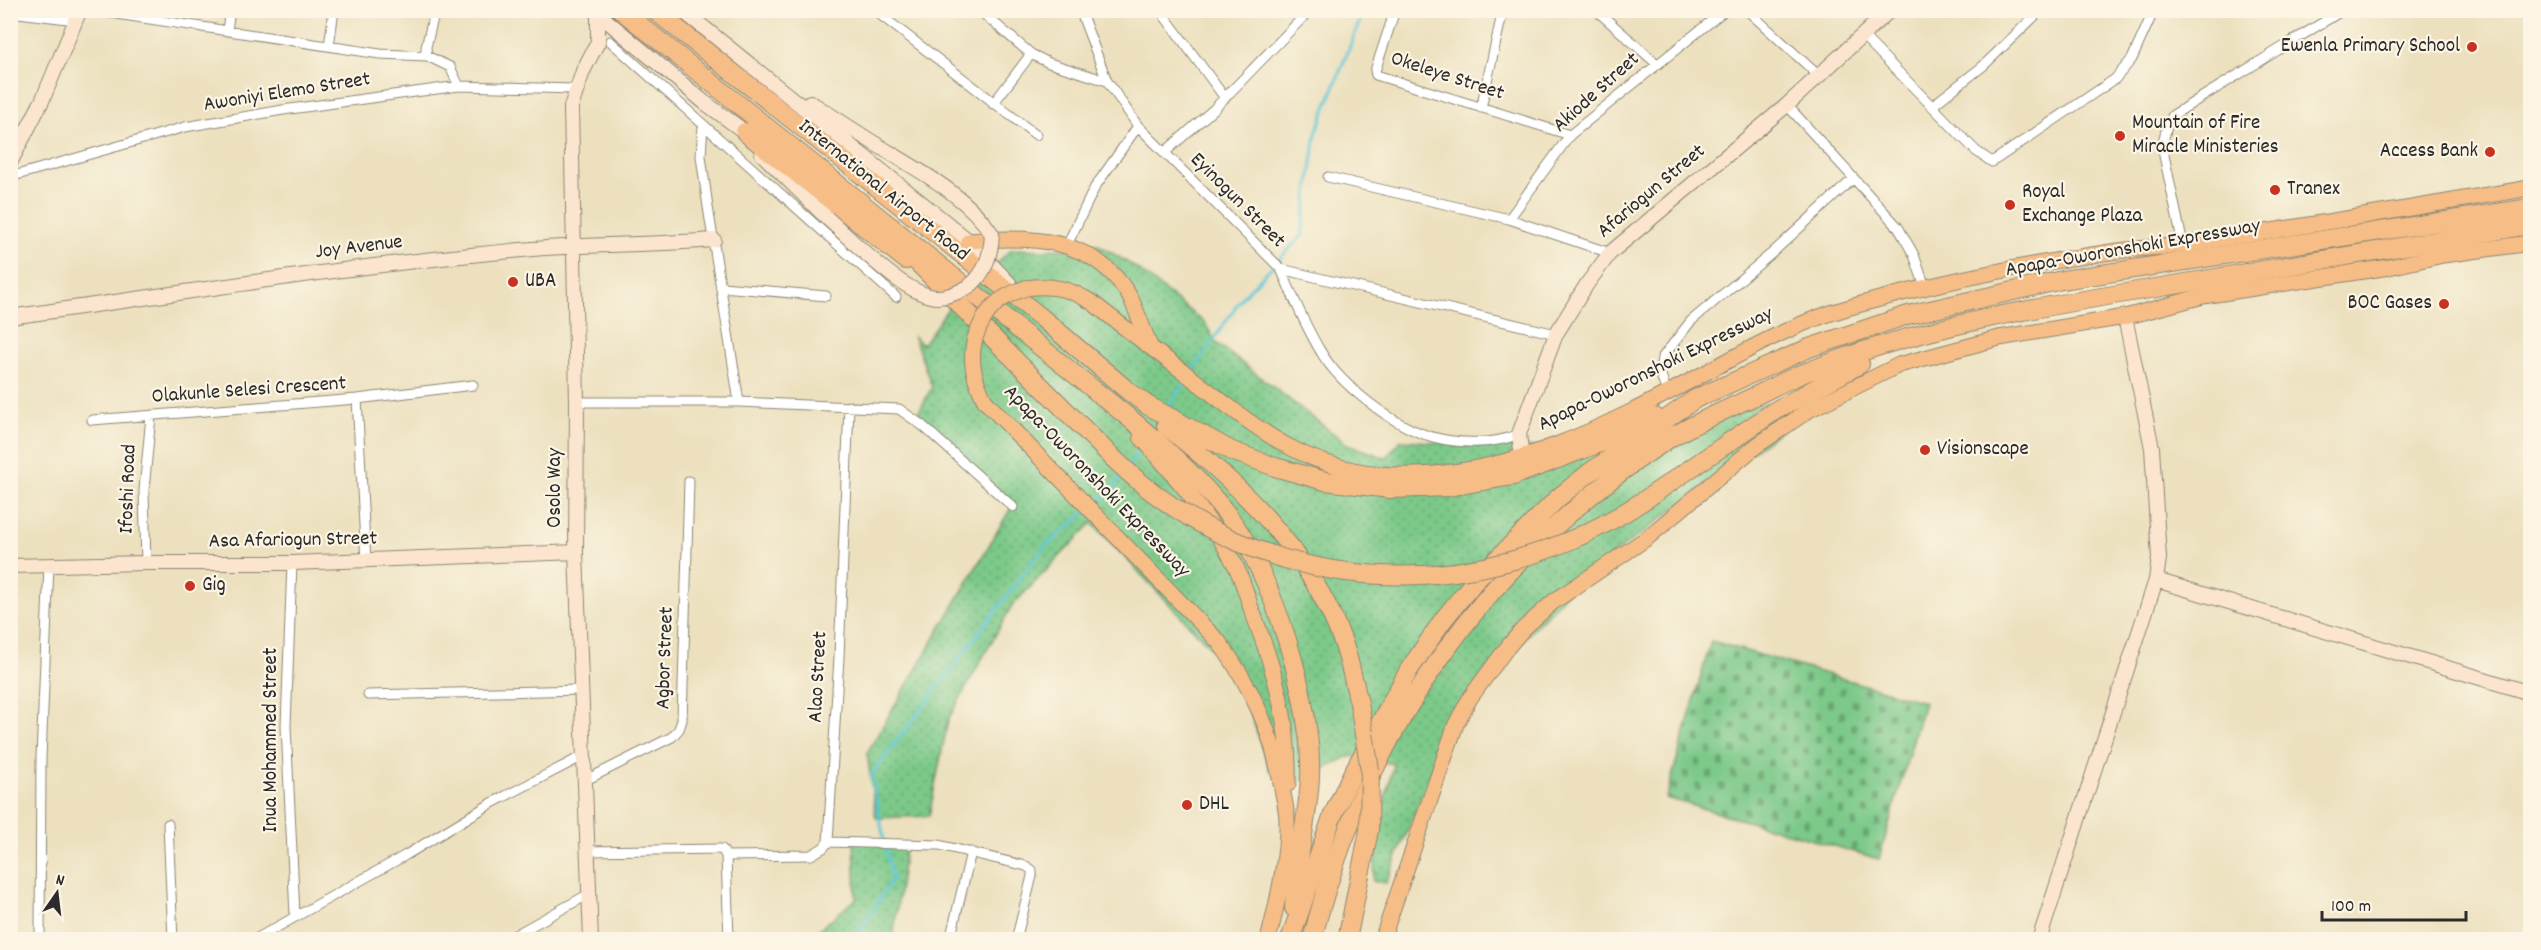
<svg xmlns="http://www.w3.org/2000/svg" width="2541" height="950" font-family="Dekko,sans-serif">
<defs>
<pattern id="grass-dots" width="8" height="8" patternUnits="userSpaceOnUse" patternTransform="scale(1.5)"><rect width="8" height="8" fill="#7cc989"/><path d="M2 2h.1M6 6h.1" fill="none" stroke="#66a370" stroke-width="1.8" stroke-linecap="round"/></pattern>
<pattern id="cemetery-stones" width="16" height="16" patternUnits="userSpaceOnUse" patternTransform="scale(1.5)"><rect width="16" height="16" fill="#7cc989"/><path d="M2 7V4a2 2 0 0 1 4 0v3zM10 15v-3a2 2 0 0 1 4 0v3z" fill="#66a370"/></pattern>
</defs>
<rect width="100%" height="100%" fill="#fcf5e5"/>
<filter id="ink" filterUnits="userSpaceOnUse"><feTurbulence type="fractalNoise" baseFrequency=".0167" numOctaves="2"/><feDisplacementMap in="SourceGraphic" scale="12" xChannelSelector="R" yChannelSelector="G"/><feConvolveMatrix kernelMatrix="1 2 1 2 8 2 1 2 1" color-interpolation-filters="sRGB"/></filter>
<filter id="wash" filterUnits="userSpaceOnUse"><feTurbulence type="fractalNoise" baseFrequency=".008" numOctaves="4" result="noise"/><feDisplacementMap in="SourceGraphic" scale="24" xChannelSelector="R" yChannelSelector="G"/><feGaussianBlur stdDeviation="1.35" result="paint"/><feColorMatrix in="noise" values="0 0 0 0 0 0 0 0 0 0 0 0 0 0 0 0 0 1.4 0 .05"/><feComposite in="paint" operator="in"/></filter>
<g filter="url(#wash)">
<rect width="100%" height="100%" fill="#ece0be"/>
<path fill="url(#grass-dots)" stroke="#547a5a" stroke-width="1.5" d="M1097,244L1132,265L1205,323L1216,343L1347,444L1386,458L1401,440L1489,446L1609,449L1767,403L1799,417L1580,579L1456,712L1386,883L1373,881L1380,817L1394,764L1349,756L1301,782L1270,772L1251,714L1221,658L1092,523L1011,607L948,720L929,816L876,818L867,753L1014,503L916,417L932,387L914,337L923,344L949,307L1012,249L1047,250Z
M854,838L872,839L905,848L893,939L806,940L856,899Z"/>
<path fill="url(#cemetery-stones)" stroke="#547a5a" stroke-width="1.5" d="M1711,641L1924,702L1879,859L1666,798Z"/>
<g fill="none" stroke-linecap="round" stroke-linejoin="round">
<path stroke="#5cc7d5" stroke-width="3" d="M1191,373L1243,296L1302,236L1316,133L1364,10
M1168,408L1186,381
M1130,465L1143,445
M1094,505L1113,489L1122,475
M847,940L863,927L892,879L871,775L1044,547L1087,511"/>
</g>
</g>
<g filter="url(#ink)">
<g fill="none" stroke-linecap="round" stroke-linejoin="round">
<g stroke="#8c8674" stroke-width="11">
<path id="street" d="M90,10L380,54L427,56L450,67L459,86
M874,10L1036,135
M979,10L1031,54L1049,63L1107,81
M1080,10L1107,81L1138,126L1281,269L1556,334
M1160,10L1225,98
M1395,10L1375,71L1376,75L1570,135
M1596,10L1657,64
M1747,10L1819,76
M10,12L76,20
M227,30L230,10
M1863,36L1976,151L1992,162L2115,79L2132,59L2154,10
M610,41L896,297
M329,46L334,10
M427,56L426,47L435,10
M993,104L1031,54
M1787,105L1898,227L1914,255L1925,287
M1932,106L1983,66L2041,10
M1481,108L1503,10
M703,125L701,156L708,207L739,402
M1164,153L1214,109L1310,10
M10,177L185,127L283,110L459,86L575,89
M1328,177L1509,219L1610,253
M1509,219L1570,135L1725,10
M1067,245L1095,187L1138,126
M2183,245L2162,146L2167,126L2173,115L2343,10
M1281,269C1293,297 1305,326 1321,352C1340,385 1396,428 1433,437C1458,444 1494,445 1519,434
M722,287L826,296
M1667,393L1660,372L1662,358L1691,321L1771,254L1853,179
M357,399L473,385
M577,402H739L899,409L923,426L1013,507
M92,420L357,399L366,561
M146,563L144,490L151,416
M292,563L286,726L295,915
M368,695L582,690
M586,780L672,737L679,729L682,720L689,481
M168,824L173,940
M828,842L939,845L1026,866L1032,870V876L1016,940
M587,851L722,849L726,856L729,940
M726,856L811,855L823,848L828,842L839,657L849,406
M40,940L41,758L49,565
M254,940L406,855L492,803L583,756
M506,940L589,894
M950,940L971,852"/>
</g>
<g stroke="#8c8674" stroke-width="16">
<path id="secondary" d="M594,10L704,102L745,132L750,139
M682,10L969,241L1010,284
M810,102L866,138
M762,154L827,218
M10,163L42,101L80,10
M10,317C184,293 358,264 533,249C593,244 654,245 714,240
M1522,458L1519,434L1556,334L1587,284L1610,253L1787,105L1890,10
M10,566L146,563H292L576,552
M2156,580L2530,693
M591,940L576,552L577,402L571,107L583,71L598,42V14
M2039,940L2156,580L2159,558L2152,448L2125,317"/>
</g>
<g stroke="#8c8674" stroke-width="17">
<path id="primary" d="M969,241C1031,235 1097,237 1131,299C1138,314 1144,331 1150,346
M1026,288C1052,284 1071,289 1093,303C1123,327 1154,350 1185,373C1254,425 1302,472 1396,475C1509,479 1610,424 1707,372C1751,348 1797,322 1847,308C1933,283 2022,265 2111,252C2136,248 2162,248 2188,244C2302,227 2416,207 2530,188
M975,338C969,361 974,379 985,401L1219,642C1252,687 1273,733 1282,789C1284,799 1287,810 1287,821C1288,857 1277,905 1268,940
M1141,437C1174,475 1210,516 1233,561C1241,575 1246,592 1251,608C1274,668 1290,719 1288,784
M1382,940L1456,724L1470,698L1506,649L1523,629L1553,602L1647,538L1756,446L1809,410L1899,365L1999,338L2125,317L2203,296L2389,267L2443,255L2530,243"/>
</g>
<g stroke="#8c8674" stroke-width="20">
<path id="highway" d="M621,10L1133,421C1166,449 1200,479 1227,514C1273,574 1313,701 1310,777C1308,821 1295,864 1294,908
M654,10L1042,318L1127,390L1147,405L1232,451L1275,467L1325,481L1390,489L1448,487L1513,476L1600,443L1655,417
M745,132L906,260
M901,246L1113,458
M1166,426C1239,484 1310,551 1343,642C1350,662 1354,683 1359,703
M1646,499L1776,410L1860,364
M1290,940L1332,817L1351,776L1409,670L1443,620L1473,583L1558,498L1589,473L1695,399L1809,348L1908,315L2062,280L2530,208
M1312,940C1365,732 1486,557 1667,440C1690,425 1717,414 1742,402C1763,393 1783,381 1804,373C1920,325 2045,306 2168,286C2289,265 2410,245 2530,225
M1347,940L1369,830"/>
</g>
<use href="#street" stroke="#fff" stroke-width="9"/>
<use href="#secondary" stroke="#fbe5cf" stroke-width="14"/>
<use href="#primary" stroke="#f6be86" stroke-width="15"/>
<use href="#highway" stroke="#f6be86" stroke-width="18"/>
<g stroke="#8c8674" stroke-width="16" stroke-linecap="butt">
<path id="secondary-bridge" d="M827,218C851,239 906,297 938,297C949,297 959,292 968,287C985,275 991,254 992,234C965,192 908,165 866,138"/>
</g>
<g stroke="#8c8674" stroke-width="17" stroke-linecap="butt">
<path id="primary-bridge" d="M975,338C985,310 998,297 1026,288"/>
</g>
<g stroke="#8c8674" stroke-width="20" stroke-linecap="butt">
<path id="highway-bridge" d="M1113,458C1260,601 1478,612 1646,499
M1359,703L1370,770L1369,830"/>
</g>
<use href="#secondary-bridge" stroke="#fbe5cf" stroke-width="14"/>
<use href="#primary-bridge" stroke="#f6be86" stroke-width="15"/>
<use href="#highway-bridge" stroke="#f6be86" stroke-width="18"/>
</g>
</g>
<g fill="#c8321e" stroke="#fcf5e5" stroke-width="2">
<circle cx="2472" cy="47" r="6"/>
<circle cx="2120" cy="136" r="6"/>
<circle cx="2490" cy="152" r="6"/>
<circle cx="2275" cy="190" r="6"/>
<circle cx="2010" cy="205" r="6"/>
<circle cx="513" cy="282" r="6"/>
<circle cx="2444" cy="304" r="6"/>
<circle cx="1925" cy="450" r="6"/>
<circle cx="190" cy="586" r="6"/>
<circle cx="1187" cy="805" r="6"/>
</g>
<g text-anchor="middle" dominant-baseline="central" stroke-width="4.5" stroke-linejoin="round" paint-order="stroke">
<g font-size="21" fill="#2b2b2b" stroke="#fcf5e5" text-anchor="start">
<text x="2460" y="47" text-anchor="end">Ewenla Primary School</text>
<text x="2132" y="124">Mountain of Fire<tspan x="2132" dy="24">Miracle Ministeries</tspan></text>
<text x="2478" y="152" text-anchor="end">Access Bank</text>
<text x="2287" y="190">Tranex</text>
<text x="2022" y="193">Royal<tspan x="2022" dy="24">Exchange Plaza</tspan></text>
<text x="525" y="282">UBA</text>
<text x="2432" y="304" text-anchor="end">BOC Gases</text>
<text x="1937" y="450">Visionscape</text>
<text x="202" y="586">Gig</text>
<text x="1199" y="805">DHL</text>
</g>
<g font-size="21" fill="#2b2b2b" stroke="#fcf5e5">
<text transform="translate(1447 77) rotate(18)">Okeleye Street</text>
<text transform="translate(287 93) rotate(-9)">Awoniyi Elemo Street</text>
<text transform="translate(1597 93) rotate(-42)">Akiode Street</text>
<text transform="translate(883 191) rotate(39)">International Airport Road</text>
<text transform="translate(1652 192) rotate(-40)">Afariogun Street</text>
<text transform="translate(1237 201) rotate(45)">Eyinogun Street</text>
<text transform="translate(359 248) rotate(-7)">Joy Avenue</text>
<text transform="translate(2133 249) rotate(-10)">Apapa-Oworonshoki Expressway</text>
<text transform="translate(1656 370) rotate(-26)">Apapa-Oworonshoki Expressway</text>
<text transform="translate(249 391) rotate(-4)">Olakunle Selesi Crescent</text>
<text transform="translate(1096 482) rotate(46)">Apapa-Oworonshoki Expressway</text>
<text transform="translate(556 488) rotate(-90)">Osolo Way</text>
<text transform="translate(129 489) rotate(-88)">Ifoshi Road</text>
<text transform="translate(293 541) rotate(-1)">Asa Afariogun Street</text>
<text transform="translate(666 658) rotate(-88)">Agbor Street</text>
<text transform="translate(819 677) rotate(-87)">Alao Street</text>
<text transform="translate(272 740) rotate(-90)">Inua Mohammed Street</text>
</g>
</g>
<rect width="2541" height="950" fill="none" stroke="#fcf5e5" stroke-width="36"/>
<g transform="translate(57 893) rotate(14)" stroke="#fcf5e5" stroke-width="4.5" paint-order="stroke">
<path d="M0-4.5L10 22L0 15L-10 22Z" fill="#2b2b2b"/>
<text y="-9" font-size="16" font-weight="bold" text-anchor="middle" fill="#2b2b2b">N</text>
</g>
<path d="M2322 911v9h144v-9" fill="none" stroke="#2b2b2b" stroke-width="3"/>
<text x="2331" y="911" font-size="18" fill="#2b2b2b" stroke="#fcf5e5" stroke-width="4.5" paint-order="stroke">100 m</text>
</svg>
